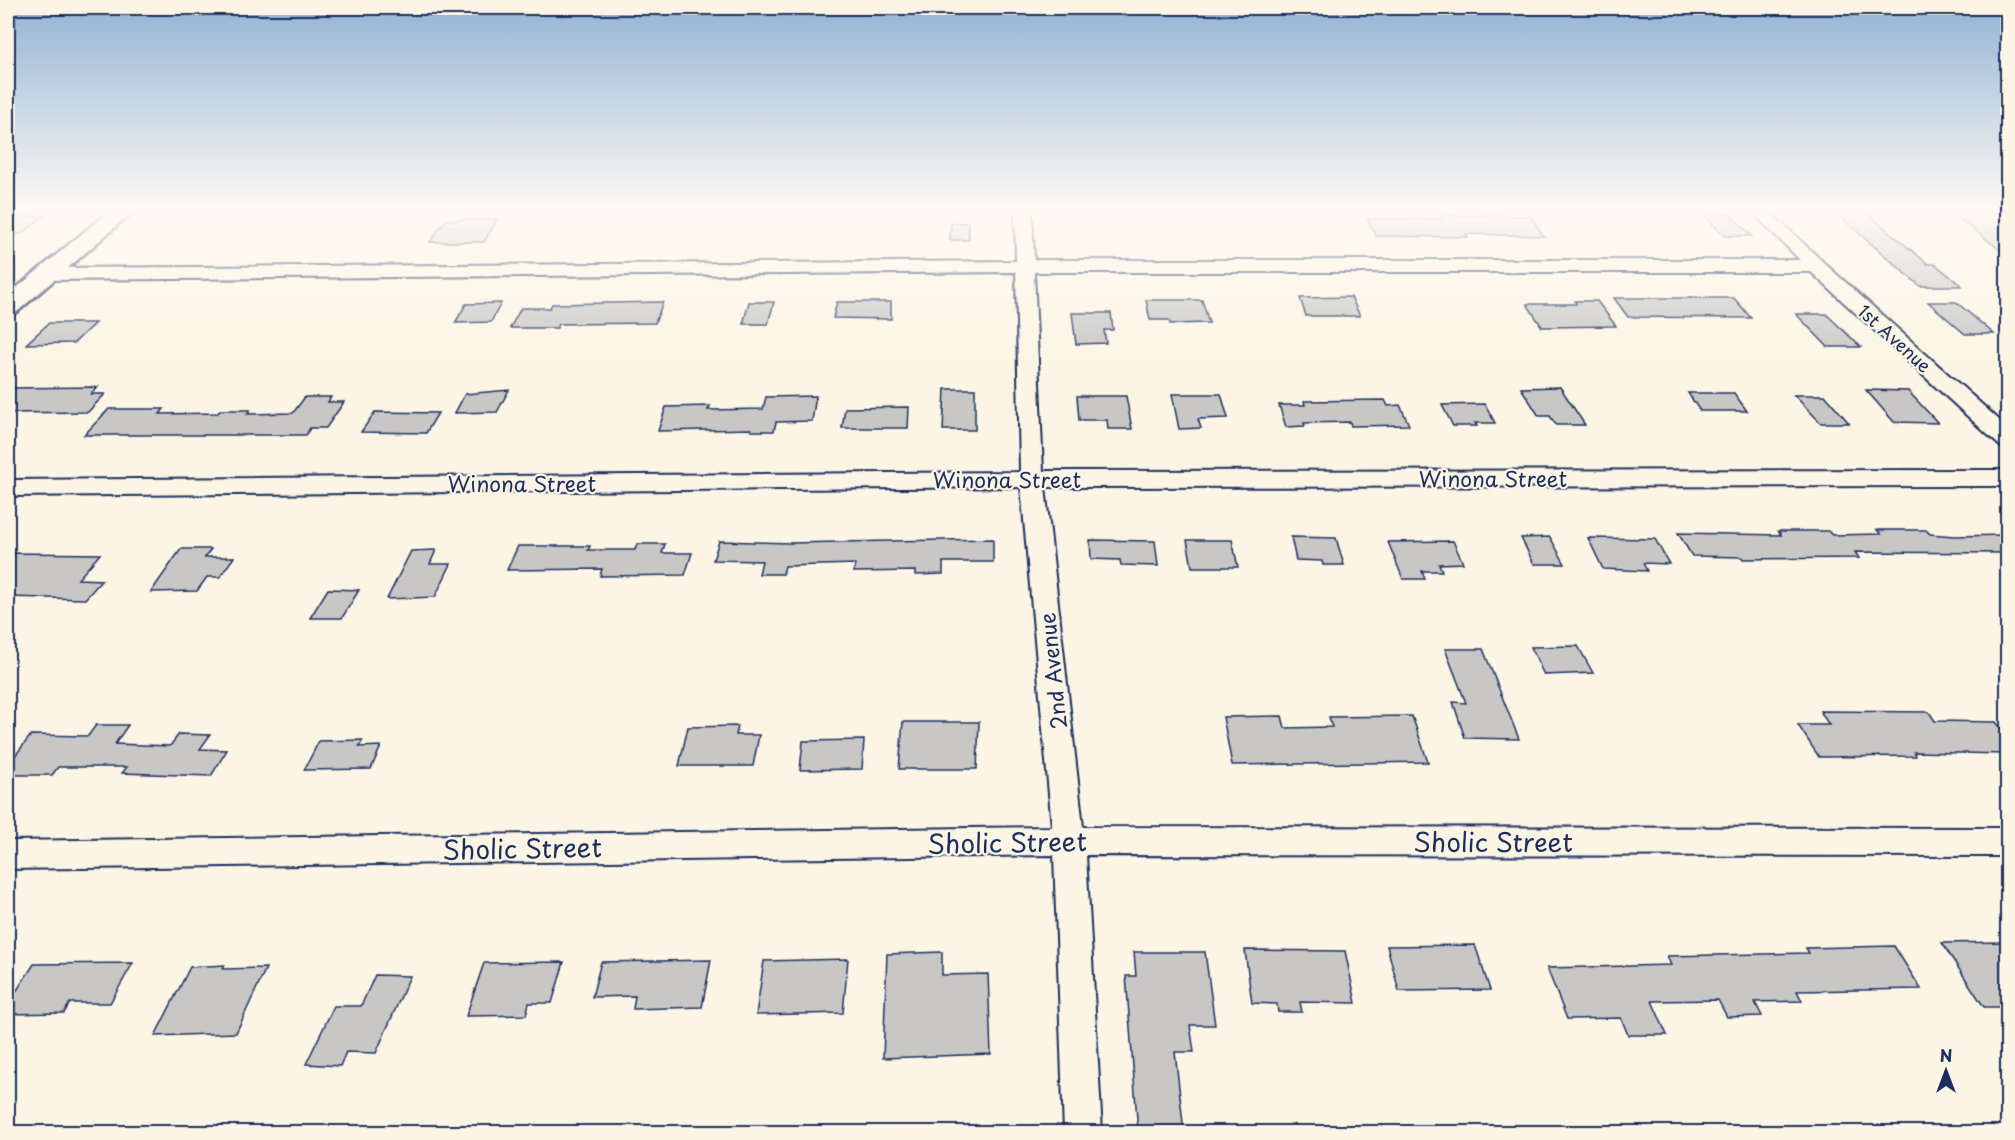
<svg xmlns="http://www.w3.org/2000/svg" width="2015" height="1140" font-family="'Playpen Sans',sans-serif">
<rect width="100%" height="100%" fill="#fcf5e5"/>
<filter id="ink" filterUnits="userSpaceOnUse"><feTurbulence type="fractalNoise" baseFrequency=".0167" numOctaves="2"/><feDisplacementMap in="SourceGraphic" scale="12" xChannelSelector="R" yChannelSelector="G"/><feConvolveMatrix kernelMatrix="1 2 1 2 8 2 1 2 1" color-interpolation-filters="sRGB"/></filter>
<g filter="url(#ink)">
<path fill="#c8c7c6" stroke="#1b2f5e" stroke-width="1.5" d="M1831,209H1862L1928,264H1935L1962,286H1920Z
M1947,209H1987L2007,223V255Z
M1729,213L1752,236H1725L1703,214Z
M1441,215L1530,216L1544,236L1466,234L1468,237L1376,236L1367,219H1443Z
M13,216H44L21,234H8V220Z
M498,219L484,242H430L446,220Z
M951,223H968L969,240H950Z
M1351,297L1360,316H1306L1300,298Z
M1614,298H1734L1751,318L1628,317Z
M1146,300H1202L1209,323L1170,324L1169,320H1150Z
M1575,301H1597L1616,326L1542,327L1527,304H1576Z
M663,302L655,323L559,324L557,328H510L521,308H550L552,304Z
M749,302H774L768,324H743Z
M837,302H891V319L833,318Z
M1928,302H1956L1994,334H1965Z
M501,303L491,322L455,323L466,304Z
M1072,313H1111L1113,330H1104L1106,343L1076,344Z
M1796,314H1826L1861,347H1828Z
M49,323H95L74,343L26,344Z
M98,387L91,394H105L88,412L8,413V388Z
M1560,387L1585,425H1556L1550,416H1539L1521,388Z
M945,389H975V430H943Z
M509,390L497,412L455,413L465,394Z
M1866,390L1908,391L1938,423L1894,422Z
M1688,393H1734L1747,411H1700Z
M1172,394H1221L1228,418L1198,419L1201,428L1179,429Z
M1794,395H1825L1849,423H1821Z
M816,396L812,421L776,422L774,431H751V429L658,431L666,407L710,406L708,410L763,409L766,397Z
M1077,396H1126L1132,429H1108L1107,420H1079Z
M305,397H331L328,402H344L326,428H310L306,435H84L109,409H164L160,414L218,413L220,410H250L247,414L293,413Z
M1385,400L1388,406L1400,405L1409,425L1351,426L1350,422L1304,423L1305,426L1286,427L1279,405H1305L1304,401Z
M1485,404L1495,423H1475L1477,426H1453L1442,405Z
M909,407L908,428H842L845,408Z
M375,412L438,413L426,433L361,432Z
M1877,530H1926L1930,534L1954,536L2007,535V553L1855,552L1859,558L1743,559L1742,557L1692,556L1678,533L1781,535L1778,531H1828L1832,535L1881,534Z
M1291,537L1336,538L1344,565H1323L1322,561L1296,560Z
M1550,537L1565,564H1534L1521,538Z
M1588,538L1655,539L1669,564L1643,563L1647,571L1603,569Z
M993,539V562H943V574L915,575V571L854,572L855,564L785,566L783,574H759L762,561L713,560L719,541L790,543Z
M1090,540L1155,541L1158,566L1121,565L1120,560L1091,559Z
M1187,540H1232L1238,567H1192Z
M1453,541L1463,563L1439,564L1442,571H1422L1425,579H1403L1388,542Z
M637,544H665L662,553H692L685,575L600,576L602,569L507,570L518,546H590L588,550H635Z
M181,549H211L205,557H234L220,577H207L197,591L151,592Z
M436,550L430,564H451L435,597L387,599L411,551Z
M8,553L100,554L78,579L102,580L85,599L8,597Z
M328,589L359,590L342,618H310Z
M1578,646L1593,673L1544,675L1531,647Z
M1445,649H1483L1519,739L1465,738L1453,702L1466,703Z
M1820,711L1929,712L1935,721L1996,722L2003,731H2007V754L1914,752L1916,756L1819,757L1798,725H1829Z
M1282,716L1285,728L1332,727L1329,717L1412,716L1428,762L1232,765L1223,717Z
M903,722H979L977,769H899Z
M96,725H128L115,744L170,746L179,734L210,735L200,749L227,750L211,776L122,773L127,767H58L52,775H8V765L31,735L88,736Z
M738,726L736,735H759L753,766H679L688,727Z
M363,740L359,747L381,746L371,769L304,770L319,741Z
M864,740L862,769L800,770L803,741Z
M2007,942V1007H1984L1942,943Z
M1475,945L1490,990L1399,991L1387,946Z
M1894,946L1921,989L1797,991L1802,1001L1755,1002L1762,1016L1727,1017L1718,1000L1652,1001L1667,1035H1628L1621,1018L1567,1019L1547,968L1671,965L1667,956L1809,953L1806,948Z
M1245,950L1345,951L1356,1003L1300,1002L1302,1012H1278L1277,1004L1252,1003Z
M942,952V975L988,974L991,1054L883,1058L887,954Z
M1134,952H1205L1215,1025H1190L1194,1052H1175L1184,1132H1138L1126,976H1136Z
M848,959L843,1013L756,1015L764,961Z
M711,960L702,1007L633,1009L635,996L592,997L601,962Z
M564,962L552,1003H529L526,1015L466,1016L484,963Z
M133,963L110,1003H70L64,1013L8,1014V1004L34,964Z
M225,965L223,969L266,968L236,1033L155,1036L190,967Z
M375,975L410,976L376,1053L346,1052L340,1066L306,1064L334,1006H361Z"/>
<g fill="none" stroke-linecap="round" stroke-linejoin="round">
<g stroke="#1b2f5e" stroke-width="4">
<path id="street" d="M1015,209H1032L1034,260H1800L1749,209H1767L1823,262L2008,428V448L2000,446L1811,272H1034L1043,471L2008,470V486L1045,487L1083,827L2008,828V856L1086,855L1102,1132H1064L1054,855L8,869V841L1052,827L1021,487L8,496V480L1020,472L1016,272L48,280L41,278L39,274L41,270L48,268L1016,261Z"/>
</g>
<g stroke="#1b2f5e" stroke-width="5">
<path id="secondary" d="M112,209H136L17,312L8,314V295Z"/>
</g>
<use href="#street" fill="#fcf5e5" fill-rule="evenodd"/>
<use href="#secondary" fill="#fcf5e5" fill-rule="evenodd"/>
</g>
</g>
<linearGradient id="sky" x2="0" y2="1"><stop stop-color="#92b4d5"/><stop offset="0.57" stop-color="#fefaf3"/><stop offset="1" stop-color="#fefaf3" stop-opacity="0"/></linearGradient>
<rect width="2015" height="368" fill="url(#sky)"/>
<g text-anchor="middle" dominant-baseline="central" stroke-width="4.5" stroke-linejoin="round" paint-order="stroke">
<g font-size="18" fill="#1b2f5e" stroke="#fcf5e5">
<text transform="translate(1895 338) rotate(42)">1st Avenue</text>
</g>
<g font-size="21" fill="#1b2f5e" stroke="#fcf5e5">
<text x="1493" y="478">Winona Street</text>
<text x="1007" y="479">Winona Street</text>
<text x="522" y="483">Winona Street</text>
<text transform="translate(1052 671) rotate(-96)">2nd Avenue</text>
</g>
<g font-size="26" fill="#1b2f5e" stroke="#fcf5e5">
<text x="1493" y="841">Sholic Street</text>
<text transform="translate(1007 842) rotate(-1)">Sholic Street</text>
<text transform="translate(522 848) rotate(-1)">Sholic Street</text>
</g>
</g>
<rect width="2015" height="1140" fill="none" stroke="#fcf5e5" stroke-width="30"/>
<rect x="15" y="15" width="1985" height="1110" fill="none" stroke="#1b2f5e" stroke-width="2" filter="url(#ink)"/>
<g transform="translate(1946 1071)" stroke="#fcf5e5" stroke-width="4.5" paint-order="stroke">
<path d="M0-4.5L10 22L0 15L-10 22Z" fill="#1b2f5e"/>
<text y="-9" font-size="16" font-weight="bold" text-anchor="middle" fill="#1b2f5e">N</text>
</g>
</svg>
